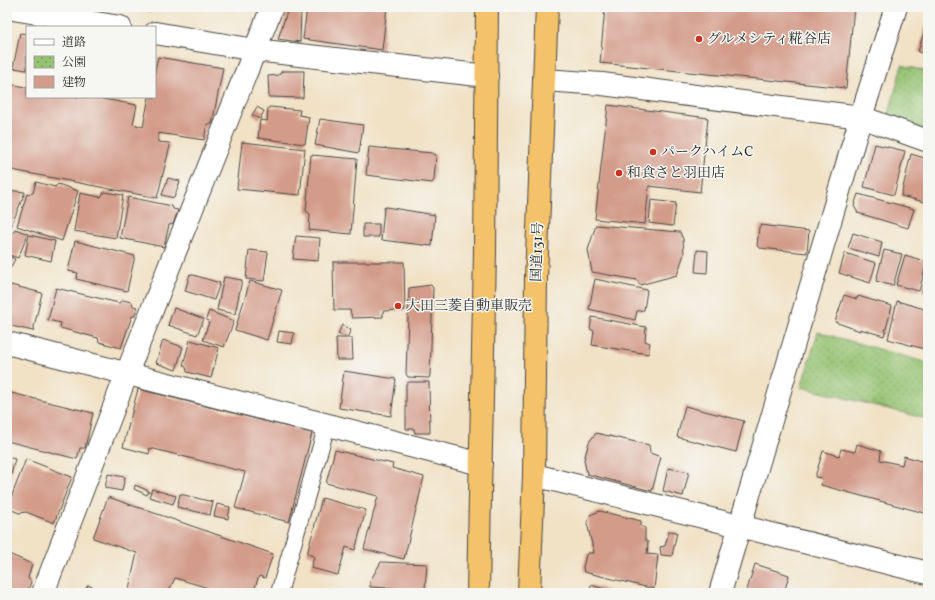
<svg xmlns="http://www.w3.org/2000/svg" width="935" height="600" font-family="Vollkorn,'Noto Serif JP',serif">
<defs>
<pattern id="park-dots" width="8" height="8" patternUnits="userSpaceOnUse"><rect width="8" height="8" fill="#95c372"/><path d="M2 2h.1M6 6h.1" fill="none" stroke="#7a9f5e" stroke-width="1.8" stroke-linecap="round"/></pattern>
</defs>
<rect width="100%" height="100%" fill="#f6f6f2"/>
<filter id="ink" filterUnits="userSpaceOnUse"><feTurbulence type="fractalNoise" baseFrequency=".025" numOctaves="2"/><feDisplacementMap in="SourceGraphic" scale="8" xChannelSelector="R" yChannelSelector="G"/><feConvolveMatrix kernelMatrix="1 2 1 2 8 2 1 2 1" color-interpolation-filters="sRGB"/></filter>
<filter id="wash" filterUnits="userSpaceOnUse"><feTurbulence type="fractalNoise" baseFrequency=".012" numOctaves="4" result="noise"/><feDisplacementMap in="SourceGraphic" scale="16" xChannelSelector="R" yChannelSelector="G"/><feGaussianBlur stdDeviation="0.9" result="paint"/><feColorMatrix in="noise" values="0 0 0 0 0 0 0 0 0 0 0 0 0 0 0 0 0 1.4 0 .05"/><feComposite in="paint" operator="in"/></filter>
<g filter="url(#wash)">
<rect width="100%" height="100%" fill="#f1e2c6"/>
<path fill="url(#park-dots)" stroke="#60774e" d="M902,65L928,72V135L887,121Z
M818,332L928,363V419L801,387Z"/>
<g id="blocks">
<path fill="#d39b89" d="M137,7H152L150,12Z
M307,7H387L382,50L303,39Z
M605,7H854L846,88L600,63Z
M288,9L301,10L300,42L278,39Z
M926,25L928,26L927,54L918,52Z
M20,33L27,34V70L13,68Z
M158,57L223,68L212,124H207L204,140L158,133V142L169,143L170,146L157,198L7,169V84L27,87V97H92L137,105L133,124L143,127L149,97H155V70Z
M282,71H304L303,98L269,97L268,76L279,75Z
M608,105L708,118L700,192L649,186L645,224L595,219Z
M257,107L264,111L260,119L252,115Z
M270,107L300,110L299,115L309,117L305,144L258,138L260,120L267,121L268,108Z
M320,119L363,125L359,153L315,145Z
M242,142L305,149L300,195L237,189Z
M875,144L905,151L894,195L864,187Z
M369,147L432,153L436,155L434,180L432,183L366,175Z
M911,154L928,159V203L901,196Z
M311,155L357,159L351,234L309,230L310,214L306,211Z
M7,174L11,175L9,187L7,186Z
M168,178L180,181L174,198L162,195Z
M36,182L55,187L58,184L78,191L62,241L17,226L27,194L33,193Z
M7,190L25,192L7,236Z
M104,192L123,195L116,238L74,231L80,193L101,197Z
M858,194L914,209L908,228L858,213L854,206Z
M128,197L172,206L173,209L178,210L173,224L169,225L164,247L120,238Z
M651,200L676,203L673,226L649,223Z
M386,207L435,215L432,246L381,240L384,208Z
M363,224H379V237H363Z
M596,225L680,232L683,239L684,254L677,275L640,285L637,280L592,272L588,250Z
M761,225L809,231L807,253L760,248L757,246L759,227Z
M15,229L28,234L18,258L7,254V249Z
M853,233L882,242L879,257L848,248Z
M29,235L55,241L51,261L25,255Z
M296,236L320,238L318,261L293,259Z
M75,241L135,256L127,291L76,279L78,273L68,271Z
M249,250L268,252L264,281L246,279Z
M697,250L708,251L707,273L695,272Z
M884,250L902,254L893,286L876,281Z
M845,253L876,263L870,283L839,273Z
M7,255L15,259L8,273L7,272Z
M905,255L927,262L919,291L896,285Z
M333,262H404L405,310L383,311V317L352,318L350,310H334Z
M928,271V293L922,292Z
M190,274L220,283L214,300L185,291Z
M224,277L242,280L235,314L217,310Z
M595,279L647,290L644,310L637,311L635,320L589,309Z
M250,281L282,290L267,340L235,330Z
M7,284L42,293L33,331L7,325Z
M431,285L433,288L430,375L429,378L408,377L406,374L409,288Z
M56,288L119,303L122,300L132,302L133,306L137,307L135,316H132L121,348L99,342L98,338L60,328L61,323L48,320Z
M844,295L857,299L858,296L892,306L884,336L860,329V331L835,322Z
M897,301L928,310V350L888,339Z
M174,308L204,319L197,335L168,325Z
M209,311L234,321L224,347L203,340L209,322L206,319Z
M592,317L646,327L645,341L650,343L648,354L592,345L594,331L590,329Z
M342,325L351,330L347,337L338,334Z
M279,331L294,333L292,344L277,342Z
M336,338H352L353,360H337Z
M163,340L183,347L176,370L156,363Z
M190,340L219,348L211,378L187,372L186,367L183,365Z
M344,371L396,379L391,416L339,408Z
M409,382H429L430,433H415L414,429H406V384Z
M138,389L312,433L289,522L235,508L245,472L150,448L149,454L123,447Z
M7,392L93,413L85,448H80L77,459L7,441Z
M685,406L744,421L736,452L677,437Z
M596,433L649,445L650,453L661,457L652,491L587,474L584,460L589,442Z
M857,444L881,451L880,460L902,465L904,456L928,463V514L821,485L822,478L815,477L823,451L839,456L841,449L855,452Z
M335,450L393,464L392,468L424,477L404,559L364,549L378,496L326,483Z
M7,457L15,459L8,487H7Z
M26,459L72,477L54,523L26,512L19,513L7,508Z
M668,468L689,472L683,496L663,491Z
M108,474L125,477L122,491L105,488Z
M135,485L149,491L147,495L134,489Z
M152,489L176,496L173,504L149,497Z
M180,494L213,502L210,515L177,507Z
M108,497L273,554L265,578L259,576L253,593H225L175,578L168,593H128L137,553L93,538Z
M322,498L366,510L355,550L346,547L338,575L311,568L314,556L307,554Z
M217,504L230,507L228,519L214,516Z
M600,511L641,521V526L645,528V540L648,542L647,554L658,555L654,589L584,572L583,567L586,555L588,553H594L587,523L590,515Z
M669,531L677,532L672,556L661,555L660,547L665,546Z
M9,554L32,564L28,578L31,582L27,593H7V558Z
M381,562L427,564L425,590L370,587V581Z
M755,564L789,575L784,593H746Z
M88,585L104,593H84Z
M591,585L618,593H589Z"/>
</g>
</g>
<g filter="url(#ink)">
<use href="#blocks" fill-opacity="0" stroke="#494642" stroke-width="1"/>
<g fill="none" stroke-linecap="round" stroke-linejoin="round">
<g stroke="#494642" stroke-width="18">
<path id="lane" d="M279,593L327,425"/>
</g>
<g stroke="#494642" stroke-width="24">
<path id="street" d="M7,8L120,27
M155,33L255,50L487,76
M544,80L602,84L861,117L928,141
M7,343L481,464
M534,475L928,573
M43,593L127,373L272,7
M720,593L861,117L896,7"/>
</g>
<g stroke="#494642" stroke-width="24">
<path id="highway" d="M478,593L485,252L487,7
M529,593L534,475L536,278L547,7"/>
</g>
<use href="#lane" stroke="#fff" stroke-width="16"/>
<use href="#street" stroke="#fff" stroke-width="22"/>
<use href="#highway" stroke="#f3c26a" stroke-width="22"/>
</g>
</g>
<g fill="#c8321e" stroke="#f6f6f2" stroke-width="1.5">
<circle cx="699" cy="39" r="4"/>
<circle cx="653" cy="152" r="4"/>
<circle cx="619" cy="173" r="4"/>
<circle cx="398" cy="306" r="4"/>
</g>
<g text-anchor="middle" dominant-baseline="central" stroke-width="3" stroke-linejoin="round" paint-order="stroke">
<g font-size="14" fill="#2b2b2b" stroke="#f6f6f2" text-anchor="start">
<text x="707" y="39">グルメシティ糀谷店</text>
<text x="661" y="152">パークハイムC</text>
<text x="627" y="173">和食さと羽田店</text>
<text x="406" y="306">大田三菱自動車販売</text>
</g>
<g font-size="14" fill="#2b2b2b" stroke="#f6f6f2">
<text transform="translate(538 252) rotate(-88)">国道131号</text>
</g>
</g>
<rect width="935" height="600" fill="none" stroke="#f6f6f2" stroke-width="24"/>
<rect x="26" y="26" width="130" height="72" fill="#f6f6f2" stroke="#a5a5a2"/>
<rect x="34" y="39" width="20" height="6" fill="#ffffff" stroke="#a5a5a2"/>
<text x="62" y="46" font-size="12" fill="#2b2b2b">道路</text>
<rect x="34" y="56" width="20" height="12" fill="url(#park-dots)" stroke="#a5a5a2"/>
<text x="62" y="66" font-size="12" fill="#2b2b2b">公園</text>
<rect x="34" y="76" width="20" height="12" fill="#d39b89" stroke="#a5a5a2"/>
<text x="62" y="86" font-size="12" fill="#2b2b2b">建物</text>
</svg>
